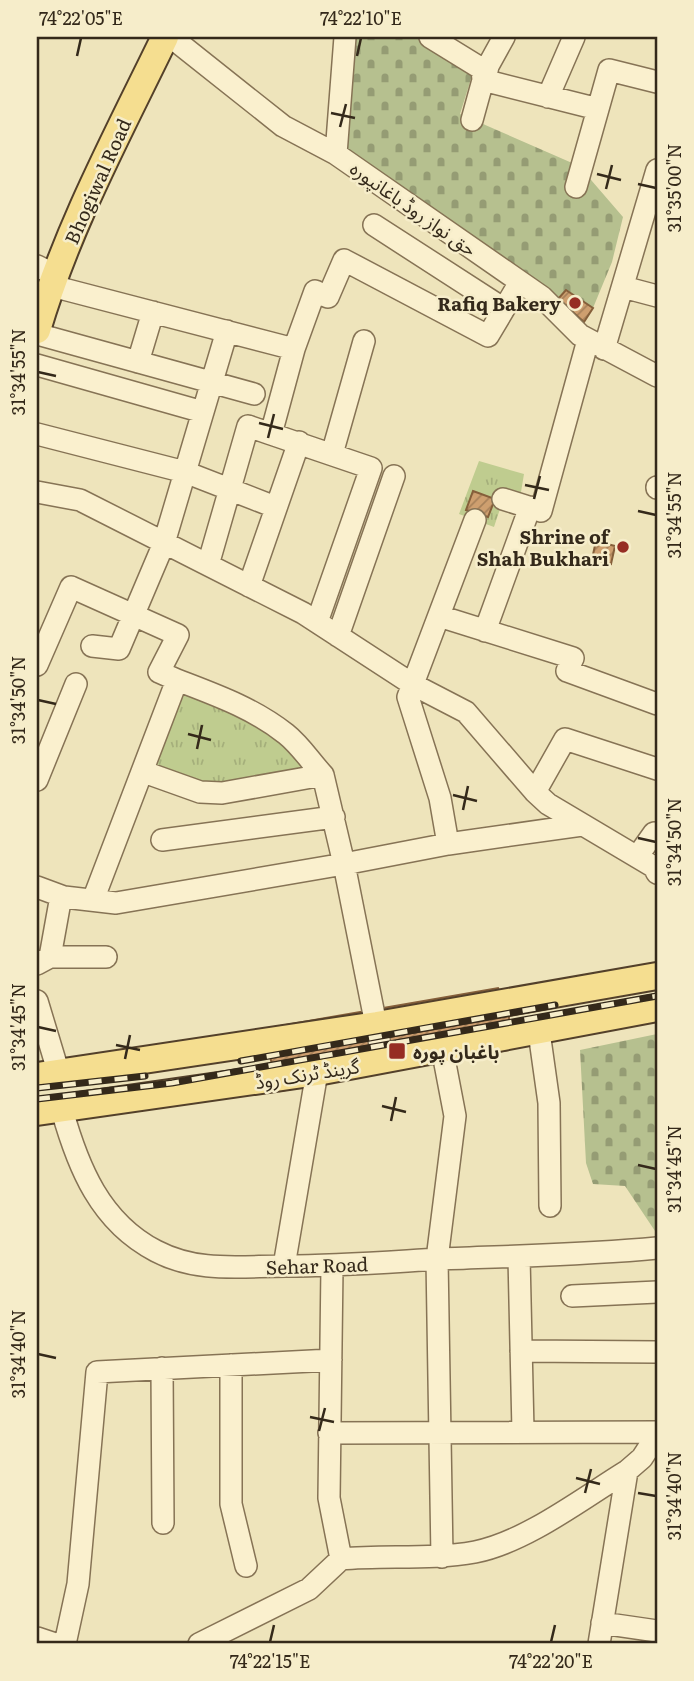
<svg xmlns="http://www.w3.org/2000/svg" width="694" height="1681" font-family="Literata,'Noto Sans Arabic',serif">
<defs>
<pattern id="cemetery-stones" width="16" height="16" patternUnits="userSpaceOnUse" patternTransform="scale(1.75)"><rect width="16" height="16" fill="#b6c08f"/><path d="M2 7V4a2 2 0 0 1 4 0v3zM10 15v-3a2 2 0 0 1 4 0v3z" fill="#959c74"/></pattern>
<pattern id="park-tufts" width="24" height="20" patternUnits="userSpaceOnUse" patternTransform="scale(1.75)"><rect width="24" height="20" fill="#bfcc8f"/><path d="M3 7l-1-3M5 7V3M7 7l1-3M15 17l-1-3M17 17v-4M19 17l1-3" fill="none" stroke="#a5af7b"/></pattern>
<pattern id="building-hatch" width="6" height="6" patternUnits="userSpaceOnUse" patternTransform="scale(1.75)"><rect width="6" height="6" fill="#ce9f6f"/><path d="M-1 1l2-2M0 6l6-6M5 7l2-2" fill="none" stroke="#a8825a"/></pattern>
</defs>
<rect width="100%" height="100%" fill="#eee4bb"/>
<path fill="url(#cemetery-stones)" d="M348,37H424L475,66L460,114L579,166L623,217L612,262L593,308L567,290L558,299L337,144Z
M657,1034V1234L625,1186L593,1184L586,1163L580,1050Z"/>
<path fill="url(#park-tufts)" d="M479,461L524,474L519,504L503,500L494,527L459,514Z
M177,680L239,703L323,775L222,793L144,772Z"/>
<path fill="url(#building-hatch)" stroke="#855f3a" stroke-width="2" d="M566,290L593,308L584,322L558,299Z
M473,491L495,499L488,517L466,510Z
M596,541L615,546L611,564L592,559Z
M498,988L509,1012V1050L280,1091L268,1050V1028Z"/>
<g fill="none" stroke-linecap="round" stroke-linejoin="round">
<g stroke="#867355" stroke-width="24">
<path id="minor" d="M171,37L283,126L336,154L542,297L580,335L657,376
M430,37L482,69L483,80L472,120
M483,80L598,109
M485,81L488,66L504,37
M548,97L574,37
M336,154L345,37
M576,187L609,70L657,82
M374,225L504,309
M37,266L55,275
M52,286L294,349
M623,287L657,296
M37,334L254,394
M604,349L657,170
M138,362L153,312
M37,365L203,412
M37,434L185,472L275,507
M271,434L371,468L317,622
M332,454L364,341
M657,488V487
M37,492L80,500L303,613L412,684L466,712L535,792L548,804L654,867L657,873
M503,499L541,511L588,340
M208,565L248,426L271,434L294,349L315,291L328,297L344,260L488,336L520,282
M249,586L299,442
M439,616L573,658L567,671L657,704
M485,631L530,507
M338,636L394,476
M92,646L119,649L164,543L227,331
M37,665L71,587L178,635L159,672L177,680
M144,772L200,792L222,793L323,775L344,864L448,844L582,825
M37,780L76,684
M535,792L565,739L657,769
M162,840L334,817
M448,844L440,798L408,697L475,520
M637,857L654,833L657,835
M37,887L64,897L116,903L344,864L383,1060
M93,900L177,680C216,695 253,708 286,734C300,745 311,762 323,775
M50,957H106
M37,964L50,957L61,896
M37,1001L59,1074
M539,1032L549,1103L550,1206
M62,1110C78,1167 100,1222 156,1251C198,1273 240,1266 286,1266C337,1266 388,1262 440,1259C512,1256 585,1255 657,1248
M519,1257L523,1431
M284,1266L317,1072
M332,1267L329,1498L341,1559
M572,1296L657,1292
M521,1351L657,1352
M231,1365V1504L246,1566
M162,1368L163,1523
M329,1433L657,1432
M442,1557L437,1259L455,1116L442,1048
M602,1623L657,1631
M37,1638L55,1644
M65,1644L78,1584L97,1372L331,1360
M199,1644L309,1589L341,1559C386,1555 431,1560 475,1552C526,1542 583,1498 627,1471L642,1458L657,1435
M599,1644L627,1471"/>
</g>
<g stroke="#53402a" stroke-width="30">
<path id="major" d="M37,330C67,228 119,132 165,37
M37,1076L377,1025L657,976
M37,1112L317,1072L657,1008"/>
</g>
<use href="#minor" stroke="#faf0ce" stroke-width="21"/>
<use href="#major" stroke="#f5de90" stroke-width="26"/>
<g stroke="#34291a" stroke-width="7">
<path id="rail" d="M241,1061L555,1005
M37,1088L145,1076
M37,1099L172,1083L657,996"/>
</g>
<use href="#rail" stroke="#f6edca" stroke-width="4.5" stroke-dasharray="13" stroke-linecap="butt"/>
</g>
<path fill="none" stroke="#34291a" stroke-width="2.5" d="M77,56L81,38M357,56L361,38M331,113L355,118M340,127L346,104M597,174L621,180M638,184L656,188M606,189L612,165M38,372L56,376M259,423L283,429M268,438L274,414M525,485L549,490M534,499L540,476M638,511L656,515M38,700L56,704M188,734L211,740M197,749L202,725M453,795L477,801M463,810L468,786M638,838L656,842M38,1027L56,1031M116,1045L140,1050M125,1059L130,1035M382,1106L406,1112M391,1121L396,1097M638,1165L656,1169M38,1354L56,1358M310,1417L334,1422M319,1431L325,1408M576,1478L600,1484M585,1493L591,1469M638,1493L656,1496M270,1642L274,1625M551,1642L555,1625"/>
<g fill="#962d23" stroke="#f6edca" stroke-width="2.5">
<circle cx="575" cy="303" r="7"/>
<circle cx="623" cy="547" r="7"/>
<rect x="388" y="1042" width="18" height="18" rx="3.5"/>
</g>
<g text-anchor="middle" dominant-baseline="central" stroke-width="5" stroke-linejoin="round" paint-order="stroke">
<g font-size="19" fill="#34291a" stroke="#f6edca">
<text transform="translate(97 181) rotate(-66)">Bhogiwal Road</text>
<text transform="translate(414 208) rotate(35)">حق نواز روڈ باغانپورہ</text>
<text transform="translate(307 1073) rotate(-9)">گرینڈ ٹرنک روڈ</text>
<text transform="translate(317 1265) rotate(-2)">Sehar Road</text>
</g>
<g font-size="19" font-weight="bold" fill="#34291a" stroke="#f6edca" text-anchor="end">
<text x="561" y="303">Rafiq Bakery</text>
<text x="609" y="536">Shrine of<tspan x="609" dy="22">Shah Bukhari</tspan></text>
<text x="413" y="1051" text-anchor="start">باغبان پورہ</text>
</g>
</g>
<rect width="694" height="1681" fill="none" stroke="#f6edca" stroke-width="77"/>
<rect x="38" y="38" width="618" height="1604" fill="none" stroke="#34291a" stroke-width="2.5"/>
<g font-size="18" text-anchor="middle" fill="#34291a">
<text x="81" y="25">74°22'05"E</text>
<text x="361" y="25">74°22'10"E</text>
<text transform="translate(675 188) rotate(-90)" y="6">31°35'00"N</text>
<text transform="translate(19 372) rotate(-90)" y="6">31°34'55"N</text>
<text transform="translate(675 515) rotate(-90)" y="6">31°34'55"N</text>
<text transform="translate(19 700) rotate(-90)" y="6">31°34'50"N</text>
<text transform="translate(675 842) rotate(-90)" y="6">31°34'50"N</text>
<text transform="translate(19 1027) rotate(-90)" y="6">31°34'45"N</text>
<text transform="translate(675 1169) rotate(-90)" y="6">31°34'45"N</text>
<text transform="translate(19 1354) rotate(-90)" y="6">31°34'40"N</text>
<text transform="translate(675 1496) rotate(-90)" y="6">31°34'40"N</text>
<text x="270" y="1668">74°22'15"E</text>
<text x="551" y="1668">74°22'20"E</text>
</g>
</svg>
